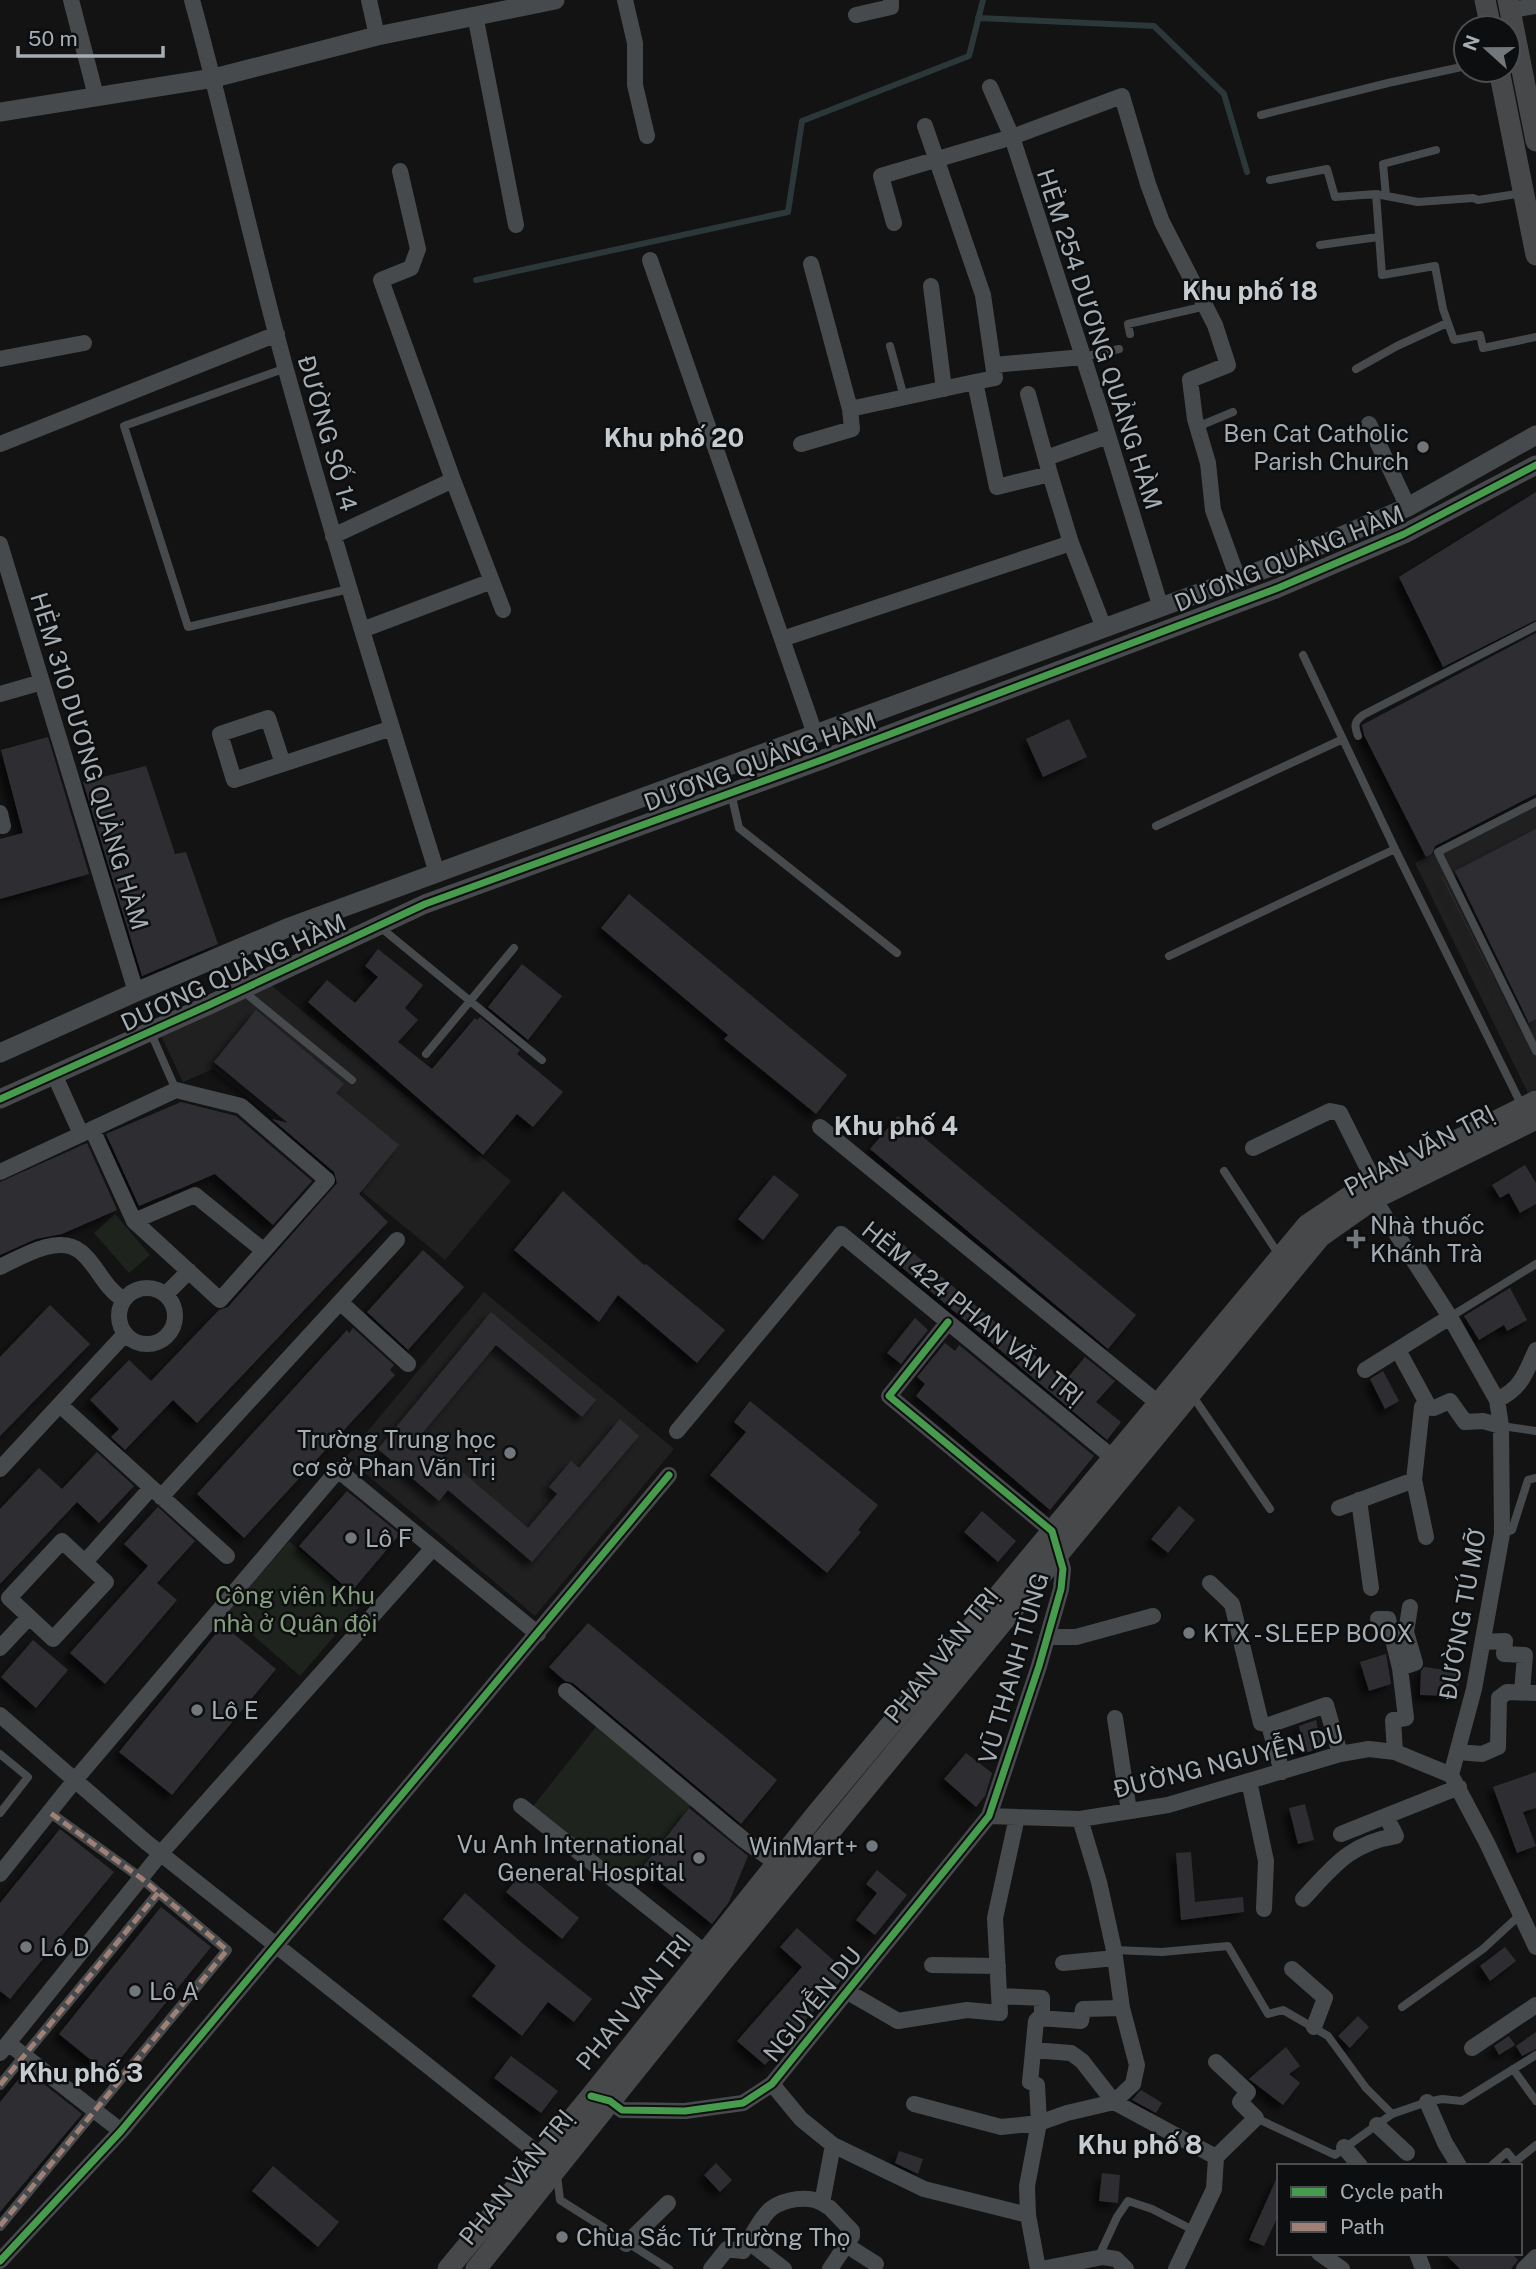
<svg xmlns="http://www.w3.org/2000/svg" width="1536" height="2269" font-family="'Public Sans',sans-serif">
<defs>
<filter id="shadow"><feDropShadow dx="-6" dy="6" stdDeviation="3.5" flood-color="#0009"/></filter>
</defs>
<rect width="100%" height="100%" fill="#131313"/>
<path fill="#202021" d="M1536,803V1089L1528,1093L1415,863Z
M267,982L511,1181L445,1260L213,1069L183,1082L155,1023Z
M484,1292L674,1449L535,1616L346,1457Z"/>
<path fill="#1e231d" d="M115,1214L150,1255L129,1273L94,1233Z
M289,1541L362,1604L300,1676L227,1613Z
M600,1722L694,1801L621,1895L526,1815Z"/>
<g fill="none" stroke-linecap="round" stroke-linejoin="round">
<path stroke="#2c3739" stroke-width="6" d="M978,18L1154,26L1224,94L1247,172
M476,280L788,212L802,121L969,56L983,0"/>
</g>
<path fill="#2f2f30" filter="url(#shadow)" d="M1536,492V620L1443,667L1399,577Z
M1536,633V794L1435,846L1432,854L1426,857L1364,735L1362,725Z
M1069,719L1087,757L1043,777L1026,739Z
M48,737L89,874L0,899V839L23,833L1,750Z
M146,766L175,854L186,852L218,944L142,976L83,782Z
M1536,829V1019L1529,1023L1455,871Z
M1442,877H1443L1518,1029Z
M629,894L847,1075L816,1114L724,1039L728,1035L601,928Z
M378,949L423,985L405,1008L418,1020L398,1042L432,1069L475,1018L477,1020L480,1017L520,1050L517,1054L563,1092L533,1127L517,1114L483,1155L308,1002L327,980L355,1003L378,977L365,966Z
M522,964L562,996L528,1040L488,1007Z
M256,1010L344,1084L336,1093L399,1145L359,1194L388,1222L197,1423L173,1400L125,1450L111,1437L119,1429L90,1400L129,1360L151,1381L219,1310L228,1307L337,1183L334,1172L272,1119L288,1123L214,1062Z
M181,1102L236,1116L312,1181L273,1225L215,1174L139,1206L106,1134Z
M898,1116L1136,1315L1108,1349L870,1149Z
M87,1143L117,1210L62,1234L36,1239L0,1255V1182Z
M1525,1165L1536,1183V1204L1520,1213L1509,1193L1500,1198L1492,1185Z
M774,1175L799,1195L763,1240L738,1219Z
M563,1191L644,1265L646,1264L725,1330L697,1363L618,1295L599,1322L514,1250Z
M892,1235L1065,1381L1085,1357L1115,1381L1096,1402L1121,1422L1107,1440L880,1249Z
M423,1250L464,1287L408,1350L367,1312Z
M1510,1288L1527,1320L1507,1331L1504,1325L1479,1340L1464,1316Z
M50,1305L90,1344L0,1436V1357Z
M491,1312L596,1400L582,1417L496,1345L420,1436L528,1528L557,1494L549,1487L571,1461L579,1468L620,1419L639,1436L532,1562L448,1490L439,1501L378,1449Z
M915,1318L928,1330L901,1364L887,1353Z
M353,1328L394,1365L390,1370L395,1375L244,1538L197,1494L347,1330L349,1333Z
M945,1343L955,1351L959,1345L1094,1456L1050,1510L916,1396L925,1384L917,1377Z
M1383,1371L1399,1401L1385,1409L1370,1379Z
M750,1401L878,1505L858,1530L861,1532L827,1573L710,1475L746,1432L734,1422Z
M97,1452L134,1486L99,1523L77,1502L0,1584V1509L39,1468L62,1489Z
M347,1491L400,1534L351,1592L299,1546Z
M1179,1506L1195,1520L1168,1553L1151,1539Z
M158,1507L195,1541L157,1583L177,1600L105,1684L70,1653L148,1566L124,1544Z
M982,1511L1016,1541L998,1562L964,1532Z
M588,1623L777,1780L741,1824L573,1683L565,1681L549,1667Z
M223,1625L276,1669L172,1795L119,1752Z
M33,1640L68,1670L36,1708L1,1677Z
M1386,1654L1391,1684L1369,1691L1360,1662Z
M1424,1667L1460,1672L1457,1696L1420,1695L1421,1671Z
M1316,1720L1322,1748L1305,1753L1299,1726Z
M966,1753L992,1773L985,1796L976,1807L944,1779Z
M1536,1772V1808L1523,1812L1536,1846L1517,1853L1493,1787Z
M1305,1804L1314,1840L1298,1844L1289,1808Z
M689,1808L748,1856L729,1902L712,1924L642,1868Z
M60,1829L114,1872L10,1999L0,1991V1903Z
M1191,1852L1195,1902L1243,1897L1244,1912L1181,1920L1176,1853Z
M877,1870L907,1895L875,1935L856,1920L877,1893L866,1884Z
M523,1871L579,1918L562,1939L506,1892Z
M465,1893L522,1943L592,1999L574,2022L548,2002L522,2036L472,1996L496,1966L443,1919Z
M161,1907L211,1947L108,2074L59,2034Z
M797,1928L848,1973L765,2065L737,2041L802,1967L780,1947Z
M1505,1947L1516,1961L1490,1981L1480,1966Z
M1358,2016L1369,2027L1350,2048L1338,2036Z
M1536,2032V2049L1522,2056L1516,2046Z
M1509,2036L1515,2045L1499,2055L1494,2046Z
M1286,2047L1300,2066L1289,2074L1300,2083L1283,2105L1249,2079Z
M511,2056L558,2091L541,2113L494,2078Z
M26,2070L82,2114L0,2212V2102Z
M1141,2090L1162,2103L1156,2113L1132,2100Z
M899,2151L923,2159L918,2174L895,2163Z
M716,2163L732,2180L720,2192L704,2175Z
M273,2166L339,2222L318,2247L252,2191Z
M1102,2173L1120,2175L1118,2203L1099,2201Z
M1279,2173V2214L1264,2246L1249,2240Z
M1444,2253H1511L1518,2260L1511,2269H1460Z"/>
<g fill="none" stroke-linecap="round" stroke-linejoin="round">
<path stroke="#474a4c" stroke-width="8" d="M1261,115L1388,83L1466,66
M1270,180L1327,169L1335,197L1376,194L1418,202L1473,198L1478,200L1523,193
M1376,194L1382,275L1435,266L1443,309L1454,340L1480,335L1483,348L1536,337
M1386,196L1383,164L1436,150
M1320,245L1378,237
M1130,334L1128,324L1206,306
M890,346L904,397
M1083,357L1119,349
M286,368L124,426L188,627L349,589
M1356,369L1397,346L1447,323
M1197,427L1233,412
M1303,655L1395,849L1522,1106
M1358,736C1354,725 1354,722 1363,715L1536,626
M731,793L739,828L897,953
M1536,802L1438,852L1536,1051
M1156,826L1343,739
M380,927L542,1060
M1169,956L1395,849
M243,991L352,1080
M150,1031L176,1090
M426,1054L514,948
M1224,1171L1279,1255
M1450,1317L1536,1264
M1192,1395L1270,1509
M1501,1426L1536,1431
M1502,1534L1512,1530L1528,1480L1536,1478
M0,1754L28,1777L0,1813
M1114,1950L1162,1952L1228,1946L1268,2014L1283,2010L1328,2036L1366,2088L1392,2114
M1402,2007L1483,1949L1521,1914
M1513,2069L1536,2101
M1256,2118L1335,2155L1392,2114L1427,2102L1442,2099L1462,2101L1536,2055
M1491,2166L1507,2152L1515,2162L1536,2145
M557,2175L560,2200L669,2269
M1098,2258L1117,2217L1128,2201L1152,2209L1195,2231"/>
<path stroke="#474a4c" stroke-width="10" d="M0,2085L158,1893
M0,2226L227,1950L141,1878L49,1812"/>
<path stroke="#474a4c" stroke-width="16" d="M71,0L96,96
M192,0C226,123 252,247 286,370C333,539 385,706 437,873
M369,0L377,36
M625,0L635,43V85L647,136
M1510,10L1536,6
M475,15L516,225
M856,15L891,7V0
M990,87L1012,137L1100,409L1161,608
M925,126L983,295L995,378L975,382L997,487L1050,474L1071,543L1104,628
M400,171L418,249L411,268L381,280L453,480L503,610
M894,223L881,176L1012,137L1122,96L1148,184L1162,222L1215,325L1228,365L1190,380L1195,419L1208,463L1213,510L1238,579
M650,260L815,734
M931,286L944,389
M0,359L84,343
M994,365L1083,357
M1028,394L1050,474
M850,409L975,382
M1369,424L1408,507
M0,444L277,334
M801,444L852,429L850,409L811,264
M1046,458L1108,436
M333,536L453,480
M0,544L136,992
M362,630L492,581
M782,639L1071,543
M0,694L42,682
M283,764L268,718L220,734L234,780L392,728
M0,813L3,826
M54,1074L81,1134
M820,1127L1158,1403
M1253,1148L1330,1111L1340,1113L1374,1181
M0,1172L176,1090L241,1106L327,1180L220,1300L134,1221L92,1129
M1374,1199L1450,1317L1497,1400L1501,1426L1502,1534L1474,1689L1451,1775
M134,1221L195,1195L264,1251
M0,1267C21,1257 59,1233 81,1252C98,1266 103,1287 124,1300
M119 1316a28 28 0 1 1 56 0a28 28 0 1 1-56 0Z
M166,1294L189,1271
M340,1302L408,1364
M1398,1350L1429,1407
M1365,1370L1450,1317
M1497,1400C1522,1388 1525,1374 1536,1350
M60,1405L227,1556
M677,1431L841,1234L1112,1457
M0,1469L125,1334
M1414,1480L1426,1537
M161,1497L397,1240
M1359,1500L1371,1588
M1339,1508L1414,1480L1422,1407L1434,1408L1450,1401L1465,1422L1483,1421L1501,1426
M62,1541L106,1582L53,1639L9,1598Z
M85,1562L151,1488
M1210,1583L1232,1604L1261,1723L1269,1725L1282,1772
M1378,1619H1388L1400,1668
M1047,1637H1076L1153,1616
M1483,1642L1505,1641L1504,1654L1525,1655L1522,1692
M0,1648L29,1617
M566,1691L744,1840L783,1868
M0,1715L146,1842L549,2162
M1115,1718L1129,1811
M1269,1725L1326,1705L1340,1754
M1395,1752L1393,1720L1406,1718L1400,1668L1415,1663L1406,1632L1410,1607
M1458,1752L1482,1754L1498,1747L1499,1698L1507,1692L1536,1693
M1249,1781L1266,1861L1264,1909
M521,1806L713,1959
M989,1816L1080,1819L1168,1805L1340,1754L1369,1749L1395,1752L1451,1775L1487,1843L1536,1947
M1341,1834L1386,1816
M0,1874L75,1780L338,1470L538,1634
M1303,1899C1333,1867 1350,1843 1396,1836L1386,1816L1459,1787
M1063,1963L1115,1958
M932,1965L998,1966
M1292,1969L1325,1998L1314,2027
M848,1992L898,2021L967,2010L1000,2013L995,1918L1017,1817
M1000,1996L1042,1998V2015L1036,2021L1030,2082L1037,2085L1039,2123L1027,2186L1028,2215L1038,2269
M1039,2018L1081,2021L1083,2009L1122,2008
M8,2043L121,2131
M1472,2048L1536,2005
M1033,2050L1071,2053L1082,2061L1114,2102L1216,2157L1256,2118L1240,2102L1248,2092L1216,2062
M0,2053L161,1853L433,1548
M772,2084L801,2119L833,2145L924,2189L1028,2215
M603,2099L610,2101L622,2110L685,2111L743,2103L772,2084L989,1816L1039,1666L1061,1589L1063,1569L1052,1531L889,1396L948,1322
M1427,2102L1445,2143L1459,2166
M914,2104L1001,2127L1039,2123L1067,2113L1114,2102L1133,2084L1137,2065L1122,2008L1114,1950L1099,1882L1080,1819
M1377,2125L1407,2153
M1344,2147L1360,2166
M822,2203L830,2208L852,2231V2236L846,2245
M749,2242L784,2269
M626,2244L668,2203
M1319,2253L1342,2269
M1417,2253L1423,2269
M0,2261L121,2131L669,1475
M711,2269L727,2249L743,2251C749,2241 762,2215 772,2208C785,2199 808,2195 822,2203L833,2145
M830,2269L846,2245L876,2264
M1041,2269L1103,2257L1116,2259L1126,2269
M1176,2269L1214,2189L1216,2157
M1524,2269L1536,2257"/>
<path stroke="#474a4c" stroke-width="19" d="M0,112L214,78L377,36L555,0
M0,1053L136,992L287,928L1270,567L1408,507L1536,435
M0,1099L209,1005L425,904L824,759L1278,588L1404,534L1536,465"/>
<path stroke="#46484a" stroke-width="21" d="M1485,0L1491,28
M1508,0L1536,141
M1499,70L1536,255
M448,2269L591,2096L817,1813L1307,1225L1365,1186L1536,1101
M476,2269L720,1965L1320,1237L1374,1199L1536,1119"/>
<path stroke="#9e8076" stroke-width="5" stroke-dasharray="10 5" stroke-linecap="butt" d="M0,2085L158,1893
M0,2226L227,1950L141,1878L49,1812"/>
<g stroke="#0d0e0f" stroke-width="11">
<path id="cycleway" d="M0,1099L209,1005L425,904L824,759L1278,588L1404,534L1536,465
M591,2096L610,2101L622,2110L685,2111L743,2103L772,2084L989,1816L1039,1666L1061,1589L1063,1569L1052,1531L889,1396L948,1322
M0,2261L121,2131L669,1475"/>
</g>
<use href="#cycleway" stroke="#469c4c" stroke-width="7"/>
</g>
<g fill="#72777b" stroke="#0d0e0f" stroke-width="2.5">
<circle cx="1423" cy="447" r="7"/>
<path d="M1352.5 1228.5h7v7h7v7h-7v7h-7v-7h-7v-7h7z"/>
<circle cx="510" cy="1453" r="7"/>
<circle cx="351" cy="1538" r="7"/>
<circle cx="1189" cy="1633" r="7"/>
<circle cx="197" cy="1710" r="7"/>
<circle cx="872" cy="1846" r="7"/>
<circle cx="699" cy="1858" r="7"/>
<circle cx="26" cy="1947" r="7"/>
<circle cx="135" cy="1991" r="7"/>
<circle cx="562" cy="2237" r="7"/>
</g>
<g text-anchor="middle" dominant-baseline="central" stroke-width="5" stroke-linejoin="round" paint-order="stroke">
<g font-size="24" fill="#a5adb3" stroke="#0d0e0f">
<text transform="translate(1100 339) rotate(72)">HẺM 254 DƯƠNG QUẢNG HÀM</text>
<text transform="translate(328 433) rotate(74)">ĐƯỜNG SỐ 14</text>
<text transform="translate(1289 558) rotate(-22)">DƯƠNG QUẢNG HÀM</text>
<text transform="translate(90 761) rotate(73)">HẺM 310 DƯƠNG QUẢNG HÀM</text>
<text transform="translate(760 761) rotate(-20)">DƯƠNG QUẢNG HÀM</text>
<text transform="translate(233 972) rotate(-25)">DƯƠNG QUẢNG HÀM</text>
<text transform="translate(1419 1150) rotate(-28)">PHAN VĂN TRỊ</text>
<text transform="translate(973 1313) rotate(39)">HẺM 424 PHAN VĂN TRỊ</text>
<text transform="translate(1462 1614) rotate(-80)">ĐƯỜNG TÚ MỠ</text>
<text transform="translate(941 1655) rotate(-51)">PHAN VĂN TRỊ</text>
<text transform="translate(1013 1668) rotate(-74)">VŨ THANH TÙNG</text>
<text transform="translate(1228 1761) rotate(-14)">ĐƯỜNG NGUYỄN DU</text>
<text transform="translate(633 2002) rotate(-51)">PHAN VAN TRI</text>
<text transform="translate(812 2004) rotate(-51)">NGUYỄN DU</text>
<text transform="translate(516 2177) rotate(-51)">PHAN VĂN TRỊ</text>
</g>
<g font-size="24" fill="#a5adb3" stroke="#0d0e0f" text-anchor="start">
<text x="1409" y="433" text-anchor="end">Ben Cat Catholic<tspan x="1409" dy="28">Parish Church</tspan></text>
<text x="1370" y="1225">Nhà thuốc<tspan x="1370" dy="28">Khánh Trà</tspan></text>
<text x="496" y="1439" text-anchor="end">Trường Trung học<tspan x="496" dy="28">cơ sở Phan Văn Trị</tspan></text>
<text x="365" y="1538">Lô F</text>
<text x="1203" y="1633">KTX - SLEEP BOOX</text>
<text x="211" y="1710">Lô E</text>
<text x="685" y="1844" text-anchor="end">Vu Anh International<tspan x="685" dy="28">General Hospital</tspan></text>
<text x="858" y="1846" text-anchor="end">WinMart+</text>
<text x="40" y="1947">Lô D</text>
<text x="149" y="1991">Lô A</text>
<text x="576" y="2237">Chùa Sắc Tứ Trường Thọ</text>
</g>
<g font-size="24" fill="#849d7d" stroke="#0d0e0f">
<text x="295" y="1595">Công viên Khu<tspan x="295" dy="28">nhà ở Quân đội</tspan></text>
</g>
<g font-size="26" font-weight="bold" fill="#c5cbcf" stroke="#0d0e0f">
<text x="1250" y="290">Khu phố 18</text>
<text x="674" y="437">Khu phố 20</text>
<text x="896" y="1125">Khu phố 4</text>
<text x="81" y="2072">Khu phố 3</text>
<text x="1140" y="2144">Khu phố 8</text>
</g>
</g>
<rect x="1277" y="2164" width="245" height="91" fill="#0d0e0f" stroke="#4a4e51" stroke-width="2"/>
<rect x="1291" y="2187" width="35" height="10" fill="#469c4c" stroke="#4a4e51" stroke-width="2"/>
<text x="1340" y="2199" font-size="21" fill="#a5adb3">Cycle path</text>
<rect x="1291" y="2222" width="35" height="10" fill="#9e8076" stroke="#4a4e51" stroke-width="2"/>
<text x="1340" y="2234" font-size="21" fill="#a5adb3">Path</text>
<g transform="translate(1487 49) rotate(291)"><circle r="33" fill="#0d0e0f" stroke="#4a4e51" stroke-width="2"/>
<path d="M0-5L12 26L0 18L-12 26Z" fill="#72777b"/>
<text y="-10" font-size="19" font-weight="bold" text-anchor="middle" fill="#a5adb3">N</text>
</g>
<path d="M18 46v10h145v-10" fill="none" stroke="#a5adb3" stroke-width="3.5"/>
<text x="28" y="46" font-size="21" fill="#a5adb3" stroke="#0d0e0f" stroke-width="5" paint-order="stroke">50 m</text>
</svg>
